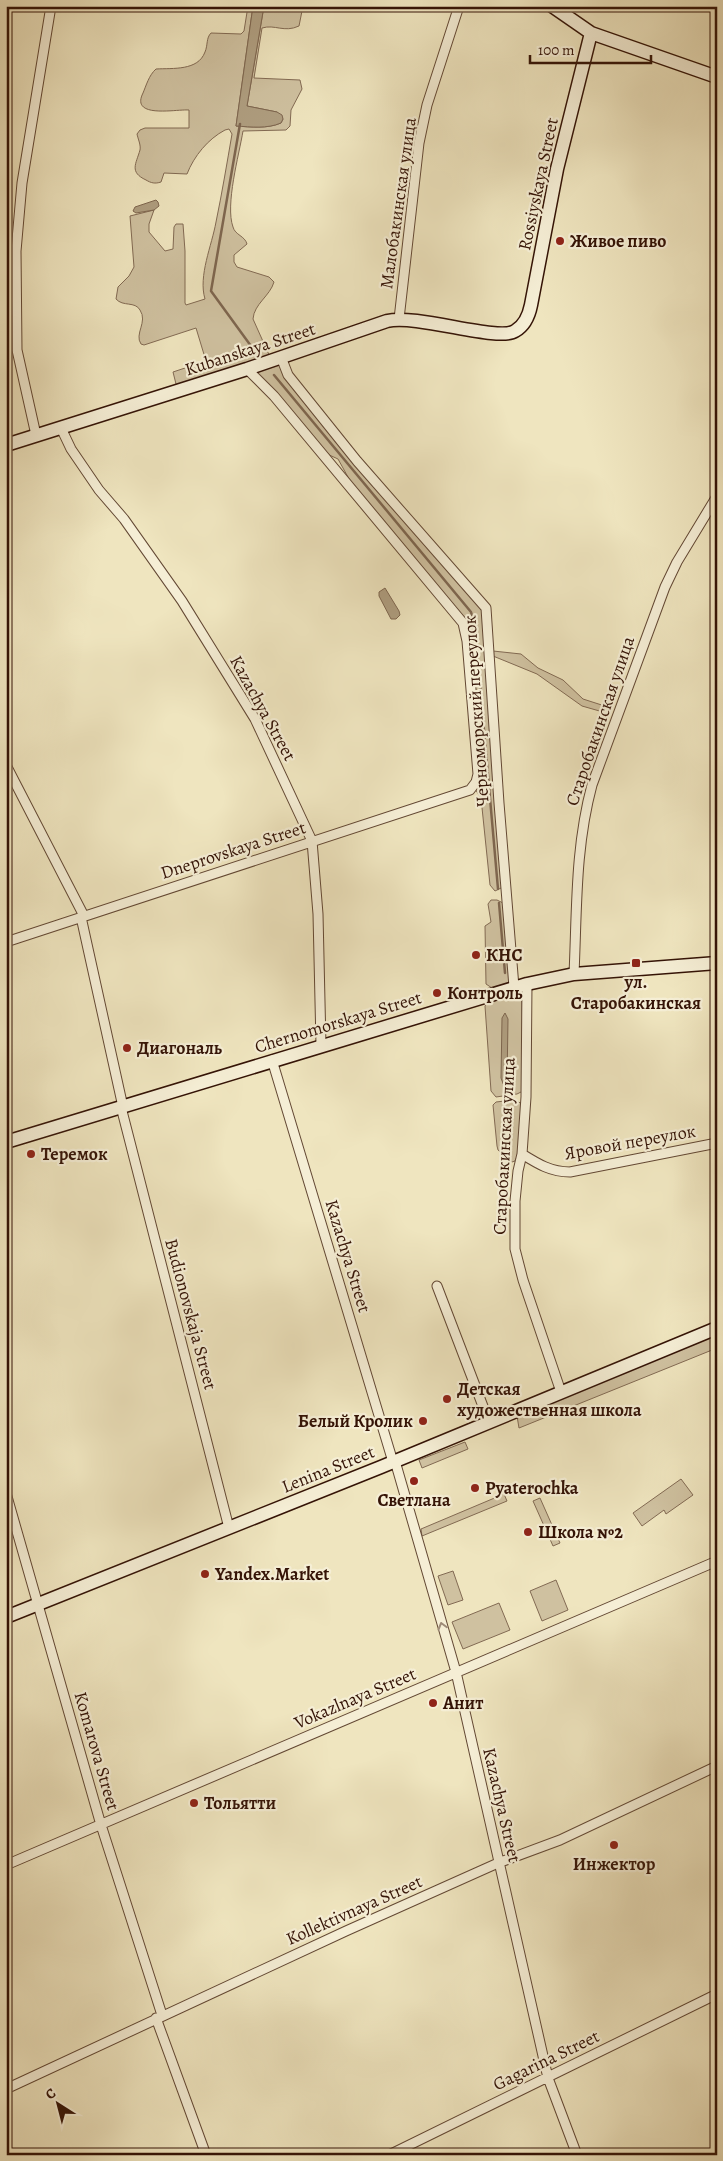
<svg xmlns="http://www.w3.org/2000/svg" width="723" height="2161" font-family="Alegreya,serif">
<rect width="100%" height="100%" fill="#efe5bf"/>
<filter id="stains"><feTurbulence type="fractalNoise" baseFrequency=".004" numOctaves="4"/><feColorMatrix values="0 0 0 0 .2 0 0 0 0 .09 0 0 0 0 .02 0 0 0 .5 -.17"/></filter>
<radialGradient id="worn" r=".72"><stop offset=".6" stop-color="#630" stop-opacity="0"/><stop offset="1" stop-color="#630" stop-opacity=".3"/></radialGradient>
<path fill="#cfc1a0" stroke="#826a53" d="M248,6H253L236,126C251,127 267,129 281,123L283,119L277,112L247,106L264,6H303L299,26C284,33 275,24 262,28L254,78L300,80L302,89L291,110L290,126L286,130L243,131C239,155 225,205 233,227C235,235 245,236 247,244L234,255V262L237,267L269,277L274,282C270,296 254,304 253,319L270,357L177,388L173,372L206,361L196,328L144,345L141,344C134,334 148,322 140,310C135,301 123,307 116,299L118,287L129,276L134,267L130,216L154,210L149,224V232L165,251L173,249L174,227L176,224H183L185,251V303L186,305L205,299C198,276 212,245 216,222C222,193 227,163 232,134L229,129L225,130C208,139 194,156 187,174L164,173L161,182C155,184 151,183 146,180C129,172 136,164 140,150C141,145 138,139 137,134L140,130L145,128H189V110C176,109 130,119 143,93C146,86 149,75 156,69C173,68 198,71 205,52C208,45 206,38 211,33L241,34L244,31Z
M279,362L475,599L483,611L503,887L495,891L490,885L481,798L475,789L467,628L353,486L338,459L325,453L255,371Z
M493,651L521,654L538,668L563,680L583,699L611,708L610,714L582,706L537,674L493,656Z
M491,900H497L503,903L511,983L492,988L486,984L485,926L491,922L488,904Z
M517,995L521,996L522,999L523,1091L517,1094L496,1097L491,1091L485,1006L487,1003Z
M513,1100L521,1103L519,1152L515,1161L512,1162L498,1150L497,1146L493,1105L496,1102Z
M717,1335V1348L519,1428L517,1416Z
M465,1442L468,1449L422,1468L419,1460Z
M681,1479L693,1495L666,1514L664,1510L642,1526L633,1513Z
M504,1494L507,1501L422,1536L421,1529Z
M540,1498L560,1543L553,1546L533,1501Z
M453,1571L463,1600L448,1605L438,1576Z
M556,1580L568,1610L542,1621L530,1591Z
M499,1603L510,1630L463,1649L452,1622Z"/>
<path fill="#af9e80" stroke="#7e664f" d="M253,6H264L247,106L277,112L282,115L283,119L281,123C267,129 251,127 236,126Z
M156,200L158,202L159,206L154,210L136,213L133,211L135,207Z
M385,588L399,611L400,615L396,619H391L379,596V592Z
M505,1013L508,1019L507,1083L504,1086L501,1078L502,1018Z"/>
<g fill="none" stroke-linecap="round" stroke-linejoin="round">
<path stroke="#7e664f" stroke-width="2.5" d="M240,124L211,291L259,357
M274,375L471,612L475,628L498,889
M499,903L505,973"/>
<g stroke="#634834" stroke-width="11">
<path id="street" d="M399,319L419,143L427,105L459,6
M281,357L288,375L357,461L486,608L499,803L514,987
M61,428L71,449L99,490L124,519L182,601L255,719L312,841L318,914L321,1045
M36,435L17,350L16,251L22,183L51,6
M6,765L84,916
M81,917L123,1107
M6,942L470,790L476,782L478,774L467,641L463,623L274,396L247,369
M574,974C577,910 575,848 592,785L665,587L677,562L717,496
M527,984L526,1097L522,1154L518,1171L515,1201V1249L523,1280L561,1392
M272,1060L393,1462
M121,1107L229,1528
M522,1154C538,1164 551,1172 570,1172L717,1143
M437,1286L489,1422
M395,1461L456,1672L548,2078L577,2155
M6,1493L101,1825L162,2015
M6,1865L717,1561
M156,2018L206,2155
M6,2089L346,1931L498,1863L560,1840L717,1766
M389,2155L717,1994"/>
</g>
<g stroke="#341306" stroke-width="15">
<path id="secondary" d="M552,6L591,33L717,77
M6,445L247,369L387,321C418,314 498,342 515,331C524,326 529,315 531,305L557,169L591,33
M6,1142L527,984L574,974L717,963
M6,1617L381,1467L717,1328"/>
</g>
<use href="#street" stroke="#f5eed5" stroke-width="9"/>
<use href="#secondary" stroke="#f5eed5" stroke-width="12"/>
</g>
<defs><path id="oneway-chevron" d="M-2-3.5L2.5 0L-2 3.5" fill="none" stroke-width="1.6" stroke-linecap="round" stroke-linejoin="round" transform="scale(1.25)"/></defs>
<use stroke="#9e8b78" href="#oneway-chevron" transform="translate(442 1626) rotate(-106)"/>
<g fill="#8f2418" stroke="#f5eed5" stroke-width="2">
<circle cx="560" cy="241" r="5"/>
<circle cx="476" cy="955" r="5"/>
<rect x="631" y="958" width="10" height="10" rx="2.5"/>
<circle cx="437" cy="993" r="5"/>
<circle cx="127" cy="1048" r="5"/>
<circle cx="31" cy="1154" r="5"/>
<circle cx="447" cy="1399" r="5"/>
<circle cx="423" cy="1421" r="5"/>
<circle cx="414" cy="1481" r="5"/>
<circle cx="475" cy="1488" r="5"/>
<circle cx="528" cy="1532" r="5"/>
<circle cx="205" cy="1574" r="5"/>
<circle cx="433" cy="1703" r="5"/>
<circle cx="194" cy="1803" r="5"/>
<circle cx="614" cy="1845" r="5"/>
</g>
<g text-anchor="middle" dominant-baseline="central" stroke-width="4.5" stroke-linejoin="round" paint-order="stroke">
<g font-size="18" fill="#341306" stroke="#f5eed5">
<text transform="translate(538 184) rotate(-78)">Rossiyskaya Street</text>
<text transform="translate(398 203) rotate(-82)">Малобакинская улица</text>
<text transform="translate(250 349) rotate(-18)">Kubanskaya Street</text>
<text transform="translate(263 708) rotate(61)">Kazachya Street</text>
<text transform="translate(476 711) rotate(-94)">Черноморский переулок</text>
<text transform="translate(600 721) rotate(-71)">Старобакинская улица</text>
<text transform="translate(233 850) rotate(-18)">Dneprovskaya Street</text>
<text transform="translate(338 1022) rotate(-17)">Chernomorskaya Street</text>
<text transform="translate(630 1142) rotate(-10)">Яровой переулок</text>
<text transform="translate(504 1146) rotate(-87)">Старобакинская улица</text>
<text transform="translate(348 1256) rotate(73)">Kazachya Street</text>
<text transform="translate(191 1314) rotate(75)">Budionovskaja Street</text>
<text transform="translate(328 1469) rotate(-22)">Lenina Street</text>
<text transform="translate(355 1698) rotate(-23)">Vokazlnaya Street</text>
<text transform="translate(97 1751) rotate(74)">Komarova Street</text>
<text transform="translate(502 1805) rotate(77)">Kazachya Street</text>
<text transform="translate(354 1910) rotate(-24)">Kollektivnaya Street</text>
<text transform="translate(546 2060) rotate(-26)">Gagarina Street</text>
</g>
<g font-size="18" font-weight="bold" fill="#341306" stroke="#f5eed5" text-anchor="start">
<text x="570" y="241">Живое пиво</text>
<text x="486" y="955">КНС</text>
<text x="636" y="982" text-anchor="middle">ул.<tspan x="636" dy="21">Старобакинская</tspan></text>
<text x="447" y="993">Контроль</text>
<text x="137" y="1048">Диагональ</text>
<text x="41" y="1154">Теремок</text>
<text x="457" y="1389">Детская<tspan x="457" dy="21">художественная школа</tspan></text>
<text x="413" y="1421" text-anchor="end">Белый Кролик</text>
<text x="485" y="1488">Pyaterochka</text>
<text x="414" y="1500" text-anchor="middle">Светлана</text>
<text x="538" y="1532">Школа №2</text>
<text x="215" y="1574">Yandex.Market</text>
<text x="443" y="1703">Анит</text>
<text x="204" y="1803">Тольятти</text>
<text x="614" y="1864" text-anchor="middle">Инжектор</text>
</g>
</g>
<rect width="723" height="2161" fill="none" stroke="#efe5bf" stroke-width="25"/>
<rect x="8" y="8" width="708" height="2146" fill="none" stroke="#341306" stroke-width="2.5"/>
<rect x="12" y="12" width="698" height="2136" fill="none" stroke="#341306"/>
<g transform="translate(58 2104) rotate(324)" stroke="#f5eed5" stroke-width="4" paint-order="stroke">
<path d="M0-4L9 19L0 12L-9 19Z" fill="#341306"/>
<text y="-8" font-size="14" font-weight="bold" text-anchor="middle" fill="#341306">С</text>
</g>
<path d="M530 55v8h121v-8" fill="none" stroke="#341306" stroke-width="2.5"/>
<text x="538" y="55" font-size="15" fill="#341306" stroke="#f5eed5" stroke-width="4" paint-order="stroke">100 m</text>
<rect width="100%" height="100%" filter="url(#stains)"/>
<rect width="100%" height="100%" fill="url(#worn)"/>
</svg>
